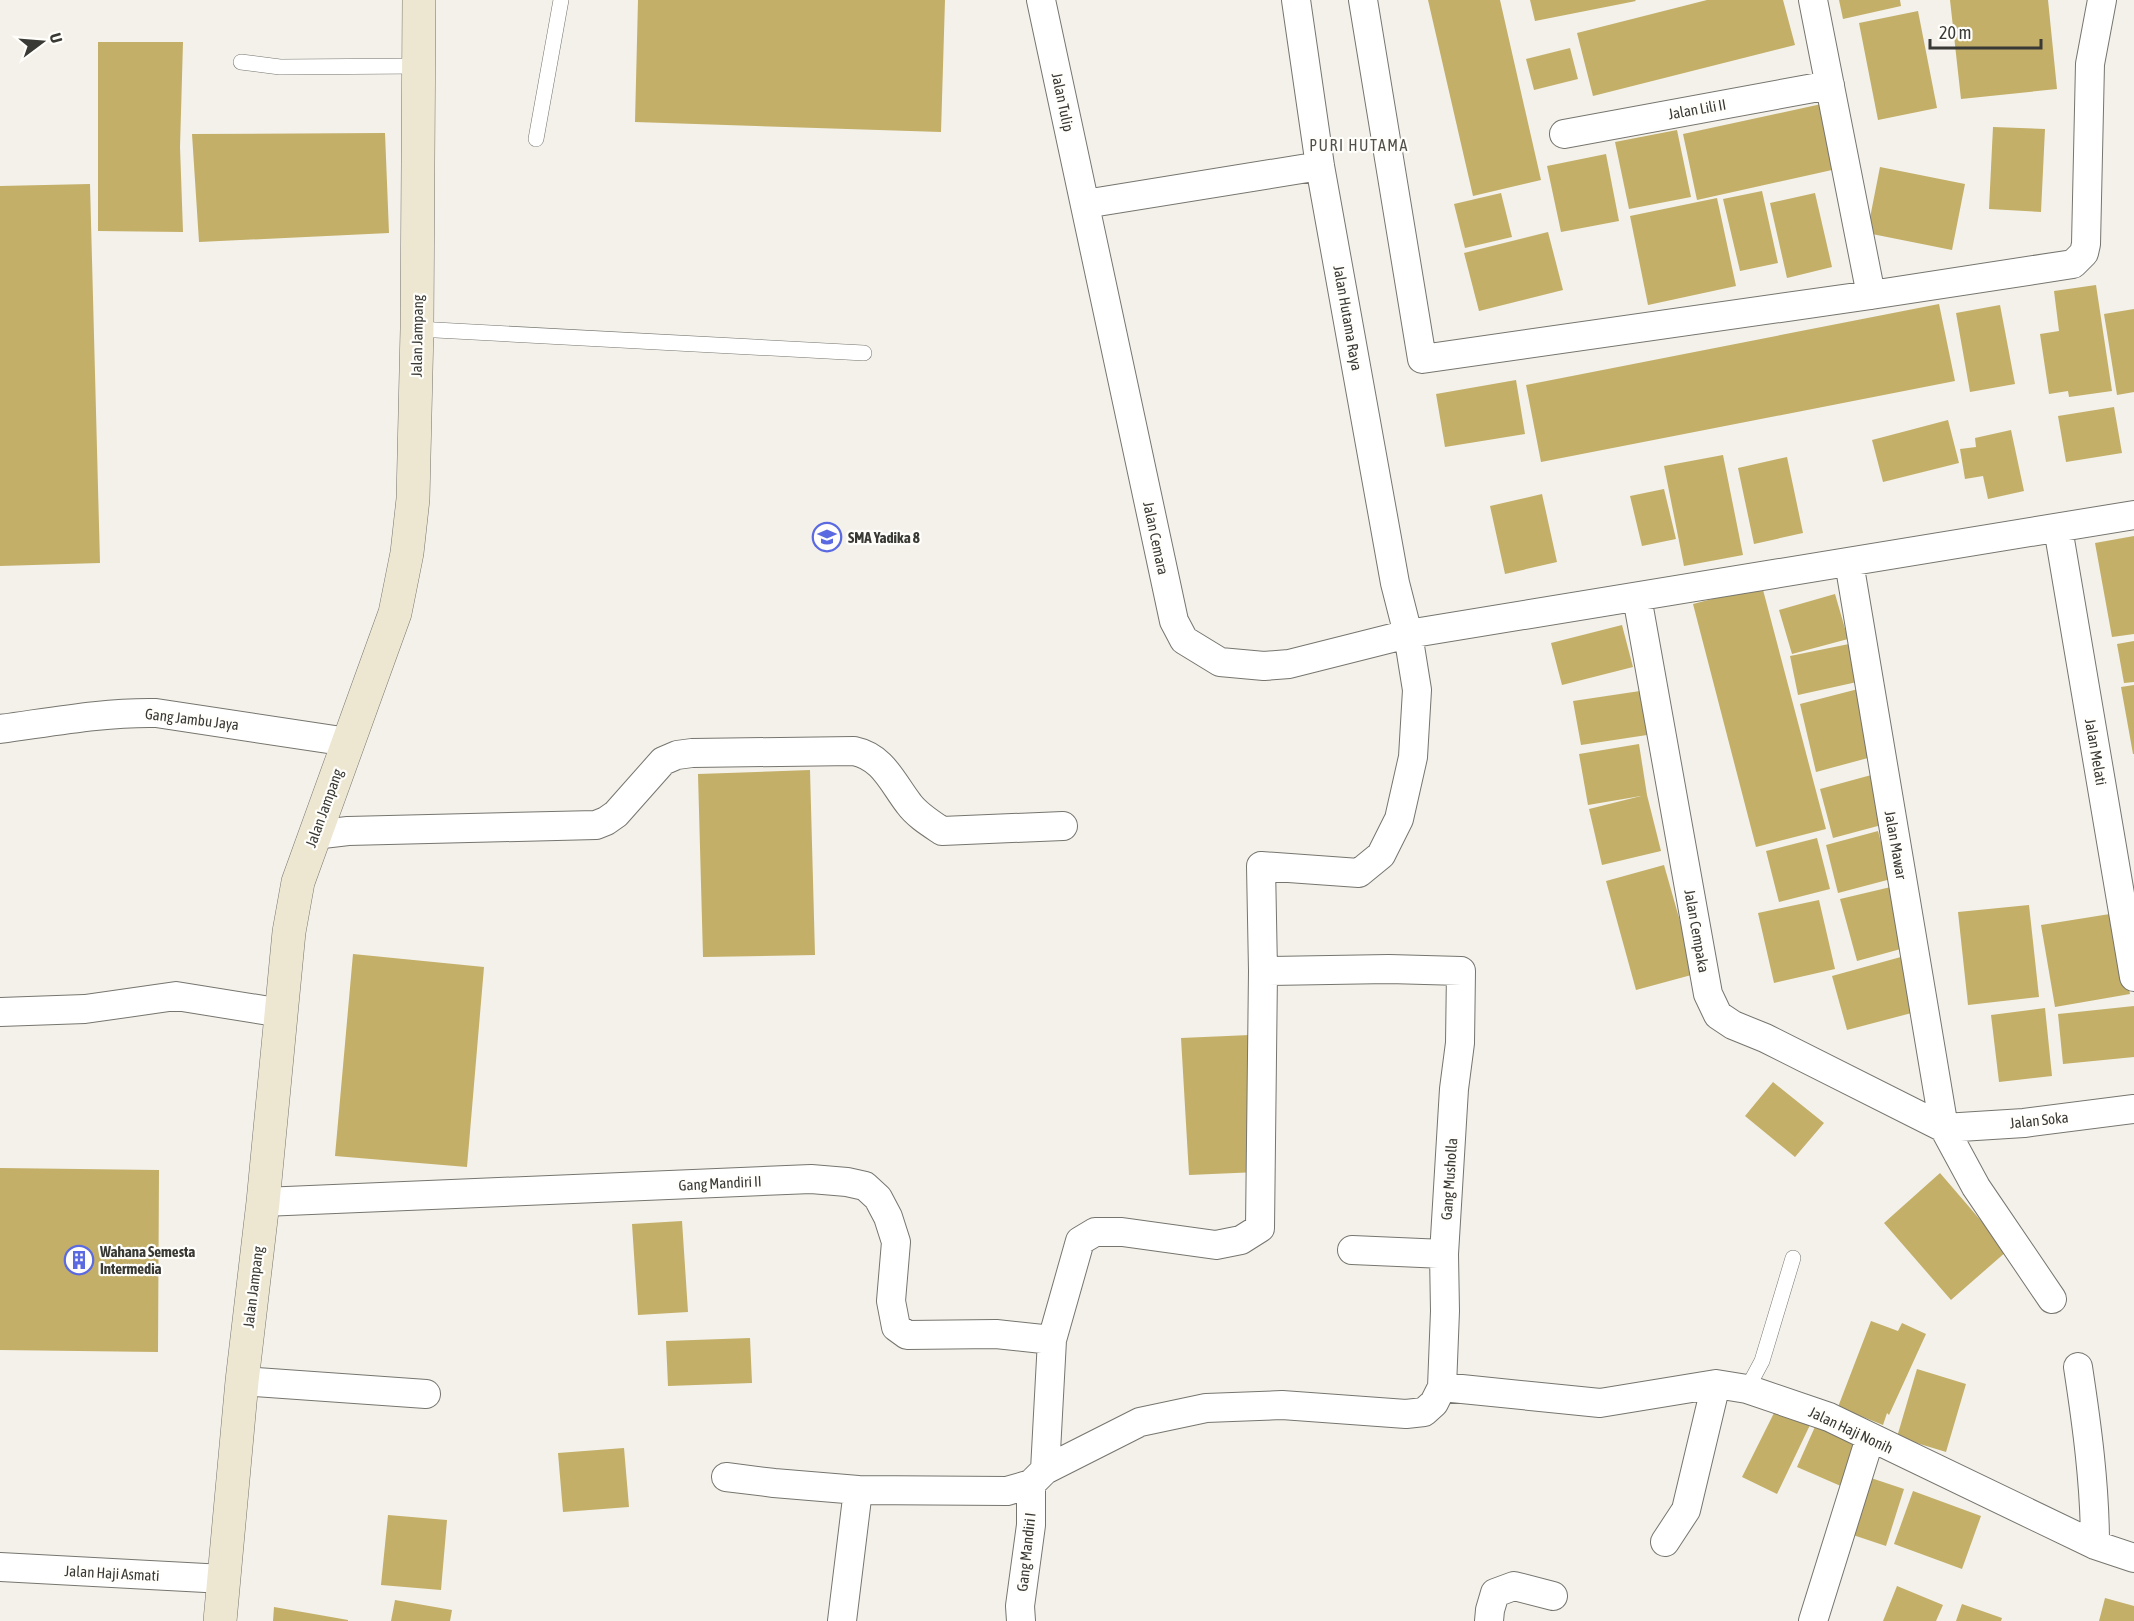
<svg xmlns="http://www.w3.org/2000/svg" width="2134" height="1621" font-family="'Asap Condensed',sans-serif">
<rect width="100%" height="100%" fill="#f3f1ea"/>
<path fill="#c3af68" d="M638,0H945L941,132L635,122Z
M1428,0H1500L1541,180L1473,196Z
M1530,0H1635L1636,1L1535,21Z
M1707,0H1783L1795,45L1593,96L1577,33Z
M1839,0H1900L1901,6L1843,19Z
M1950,0H2048L2057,89L1961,99Z
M1918,11L1937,108L1878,120L1859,23Z
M98,42H183L180,147L183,232L98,231Z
M1570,48L1578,79L1534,90L1526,59Z
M1826,103L1841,168L1697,200L1683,134Z
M1993,127L2045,129L2041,212L1989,209Z
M1677,130L1691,197L1629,209L1615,142Z
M385,133L389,233L199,242L192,134Z
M1606,154L1619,221L1561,232L1547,166Z
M1880,167L1965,184L1952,250L1867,233Z
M90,184L100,563L0,566V186Z
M1762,191L1778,263L1740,271L1723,199Z
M1501,193L1512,237L1465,248L1454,204Z
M1815,193L1832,267L1787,278L1770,203Z
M1717,198L1736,286L1648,305L1630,216Z
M1548,232L1563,290L1479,311L1464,253Z
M2096,285L2112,391L2069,397L2068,391L2049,394L2040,334L2059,331L2054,291Z
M1939,304L1955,381L1541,462L1526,385Z
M2000,305L2015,384L1970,392L1956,313Z
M2134,309V392L2117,395L2104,314Z
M1516,380L1525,434L1445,447L1436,394Z
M2114,407L2122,453L2066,462L2058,416Z
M1948,420L1959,463L1883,482L1872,440Z
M2011,430L2024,491L1988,499L1983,476L1965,479L1960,449L1976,447L1975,438Z
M1723,455L1743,555L1684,566L1664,466Z
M1787,457L1803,533L1754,544L1738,468Z
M1664,489L1676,539L1642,546L1630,496Z
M1542,494L1557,562L1505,574L1490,506Z
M2134,536V634L2112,637L2095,543Z
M1762,586L1826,829L1756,847L1693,604Z
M1835,594L1848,639L1792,654L1779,610Z
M1622,625L1633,667L1562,685L1551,643Z
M2134,641V682L2124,683L2117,644Z
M1849,644L1857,682L1798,695L1790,656Z
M2134,685V754H2133L2121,687Z
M1862,688L1879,755L1816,772L1800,704Z
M1640,691L1647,735L1581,745L1573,701Z
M1639,744L1647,795L1661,851L1602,865L1589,809L1641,796L1588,805L1579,754Z
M810,770L815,955L703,957L698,774Z
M1875,774L1889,823L1833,838L1820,789Z
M1878,831L1891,879L1838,893L1826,845Z
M1817,838L1830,889L1779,902L1766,851Z
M1664,865L1695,974L1636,990L1606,881Z
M1895,886L1908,947L1857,961L1840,899Z
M1819,900L1835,969L1774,983L1758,913Z
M2029,905L2039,997L1968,1005L1958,912Z
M2116,913L2130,994L2055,1007L2041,925Z
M353,954L484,967L467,1167L335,1156Z
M1908,955L1923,1010L1847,1030L1832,976Z
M2134,1006V1057L2063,1064L2058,1014Z
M2045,1008L2052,1076L1999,1082L1991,1015Z
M1250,1035L1258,1172L1189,1175L1181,1038Z
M1773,1082L1824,1123L1795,1157L1745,1116Z
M0,1168L159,1170L158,1352L0,1350Z
M1940,1173L2007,1251L1951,1300L1884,1223Z
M682,1221L688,1312L638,1315L632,1224Z
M1871,1321L1898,1331L1902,1323L1926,1334L1889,1415L1887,1413L1883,1425L1838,1407Z
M750,1338L752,1383L668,1386L666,1341Z
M1917,1369L1966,1384L1946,1452L1897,1437Z
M1776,1409L1810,1425L1777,1494L1742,1477Z
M1818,1420L1864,1440L1843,1487L1797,1467Z
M624,1448L629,1507L563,1512L558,1453Z
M1871,1478L1904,1489L1886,1546L1853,1535Z
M1913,1491L1981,1516L1962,1569L1894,1544Z
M388,1515L447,1520L441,1590L381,1585Z
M1897,1586L1943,1605L1936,1621H1883Z
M2105,1598L2134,1606V1621H2099Z
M395,1600L452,1610L450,1621H391Z
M1962,1604L2002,1618L2001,1621H1956Z
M274,1607L348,1620V1621H273Z"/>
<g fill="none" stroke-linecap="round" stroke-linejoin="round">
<g stroke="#76756e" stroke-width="16">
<path id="lane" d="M241,62L280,67L420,66
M536,139L561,0
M417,329L864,353
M1747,1389L1762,1361L1793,1258"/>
</g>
<g stroke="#76756e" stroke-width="30">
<path id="street" d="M1041,0L1174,621L1184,640L1220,662L1264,666L1289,664L1408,634L2134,515
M1363,0L1422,359L1871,295L2073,264L2084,253L2086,244L2090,64L2102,0
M1813,0L1871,295
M1564,134L1830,85
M1085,204L1320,166
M2058,528L2134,977
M1849,562L1944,1128L1976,1187L2052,1299
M1637,597L1708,994L1718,1015L1733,1025L1765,1038L1944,1128L2024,1123L2134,1109
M0,729C52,722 104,712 156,713L348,742
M314,835L348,831L596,825L606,821L616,814L663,761L677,755L692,753L854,751C883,757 892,782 909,804C917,815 930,823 942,831L1063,826
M0,1012L85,1009L176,996L282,1013
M263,1202L811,1179L847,1182L865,1186L878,1198L888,1217L896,1242L891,1301L896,1327L907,1335L996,1334L1052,1340
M1352,1250L1444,1254
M2078,1367C2087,1426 2095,1485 2095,1545
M242,1381L426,1394
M1442,1387L1600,1403L1716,1384
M1045,1470L1052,1340L1080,1241L1095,1232H1122L1216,1245L1241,1240L1260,1228L1263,971L1261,866L1359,873L1381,855L1399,819L1413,757L1417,690L1408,634L1395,583L1320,166L1296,0
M726,1477L774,1483L858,1490
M1665,1542L1686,1510L1716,1384L1747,1389L1829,1417L2095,1545L2134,1558
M0,1567L224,1579
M842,1621L858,1490L1007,1491L1031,1484L1045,1470L1140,1422L1206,1408L1282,1405L1406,1414L1424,1412L1434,1403L1442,1387L1445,1311L1444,1254L1454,1089L1460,1043L1461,971L1389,969L1263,971
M1021,1621L1020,1606L1031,1525V1484
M1489,1621L1490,1610L1495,1593L1514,1586L1553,1596
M1813,1621L1870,1438"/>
</g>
<g stroke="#76756e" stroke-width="34">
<path id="secondary" d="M220,1621L242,1381L263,1202L289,932L298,882L395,613L407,553L413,499L417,329L419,0"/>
</g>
<use href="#lane" stroke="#fff" stroke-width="15"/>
<use href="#street" stroke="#fff" stroke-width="28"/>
<use href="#secondary" stroke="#ede7d2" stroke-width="33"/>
</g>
<defs>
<g id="school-ring" transform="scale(1.5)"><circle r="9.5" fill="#fffefa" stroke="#5b6ae1" stroke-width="1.5"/><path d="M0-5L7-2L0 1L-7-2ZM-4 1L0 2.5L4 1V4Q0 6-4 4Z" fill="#5b6ae1"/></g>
<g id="building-ring" transform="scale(1.5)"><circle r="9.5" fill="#fffefa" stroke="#5b6ae1" stroke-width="1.5"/><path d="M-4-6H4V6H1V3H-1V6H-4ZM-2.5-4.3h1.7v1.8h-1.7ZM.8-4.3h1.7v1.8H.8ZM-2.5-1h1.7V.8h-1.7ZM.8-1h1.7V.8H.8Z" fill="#5b6ae1"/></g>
</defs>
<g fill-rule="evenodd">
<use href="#school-ring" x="827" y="537"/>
<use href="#building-ring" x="79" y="1260"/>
</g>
<g text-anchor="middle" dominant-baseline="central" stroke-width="4.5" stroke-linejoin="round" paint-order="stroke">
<g font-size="15" fill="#393936" stroke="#fffefa">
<text transform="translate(1063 102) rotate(78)">Jalan Tulip</text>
<text transform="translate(1697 109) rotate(-10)">Jalan Lili II</text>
<text transform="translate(1348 318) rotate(80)">Jalan Hutama Raya</text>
<text transform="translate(417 336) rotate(-89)">Jalan Jampang</text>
<text transform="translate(1156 538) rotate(78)">Jalan Cemara</text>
<text transform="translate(192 719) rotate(7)">Gang Jambu Jaya</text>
<text transform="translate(2096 752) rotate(80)">Jalan Melati</text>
<text transform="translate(324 808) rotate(-70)">Jalan Jampang</text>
<text transform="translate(1896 845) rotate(80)">Jalan Mawar</text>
<text transform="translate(1697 931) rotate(80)">Jalan Cempaka</text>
<text transform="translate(2039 1120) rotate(-6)">Jalan Soka</text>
<text transform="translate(1449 1179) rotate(-86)">Gang Musholla</text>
<text transform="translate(720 1183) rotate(-3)">Gang Mandiri II</text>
<text transform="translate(253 1287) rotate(-83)">Jalan Jampang</text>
<text transform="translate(1851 1430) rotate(25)">Jalan Haji Nonih</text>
<text transform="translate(1026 1552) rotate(-84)">Gang Mandiri I</text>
<text transform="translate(112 1573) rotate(3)">Jalan Haji Asmati</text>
</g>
<g font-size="15" font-weight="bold" fill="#393936" stroke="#fffefa" text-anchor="start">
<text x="848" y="537">SMA Yadika 8</text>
<text x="100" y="1251">Wahana Semesta<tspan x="100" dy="17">Intermedia</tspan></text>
</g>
<g font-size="16" letter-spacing="1.5" fill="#51504a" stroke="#fffefa">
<text x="1359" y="145">PURI HUTAMA</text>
</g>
</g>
<g transform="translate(42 42) rotate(74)" stroke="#fffefa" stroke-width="4.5" paint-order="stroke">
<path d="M0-4.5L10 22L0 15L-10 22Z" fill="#393936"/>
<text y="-9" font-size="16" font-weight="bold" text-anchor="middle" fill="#393936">U</text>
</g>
<path d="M1930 39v9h111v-9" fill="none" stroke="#393936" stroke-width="3"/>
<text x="1939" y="39" font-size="18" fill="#393936" stroke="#fffefa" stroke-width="4.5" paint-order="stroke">20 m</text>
</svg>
